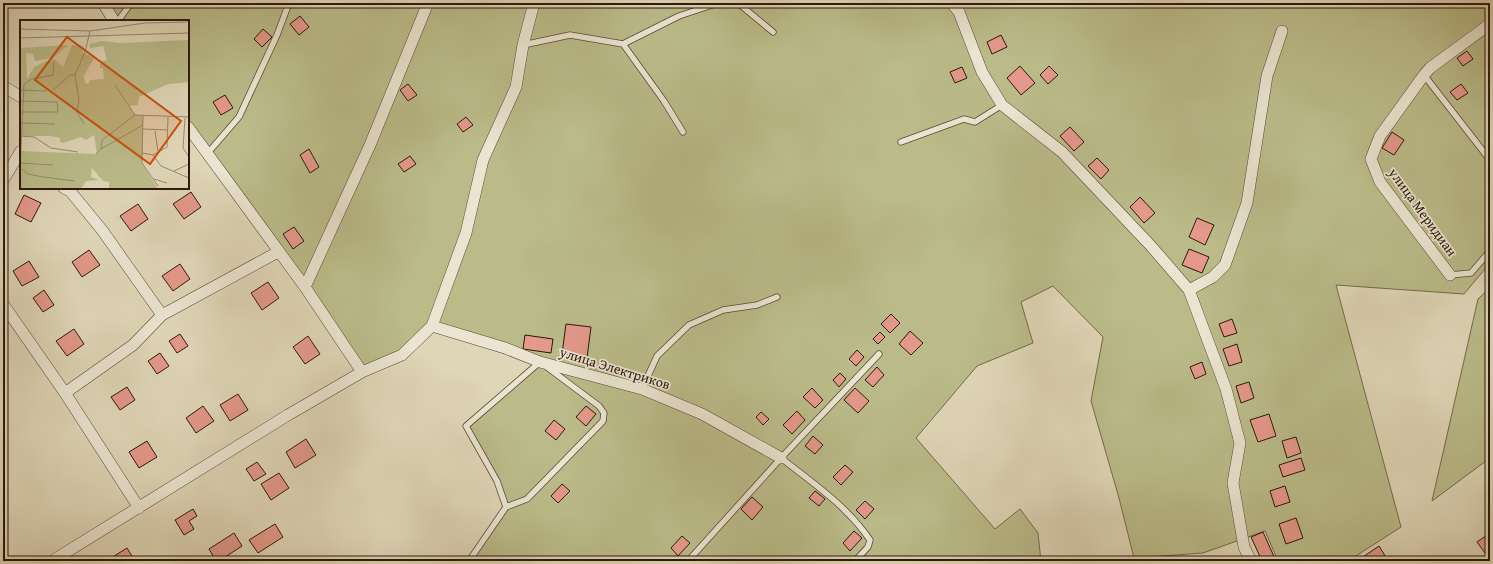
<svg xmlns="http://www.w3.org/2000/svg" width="1493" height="564" font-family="'Gentium Book Plus',serif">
<rect width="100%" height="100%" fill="#dfd6b7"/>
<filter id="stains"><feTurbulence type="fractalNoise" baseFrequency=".005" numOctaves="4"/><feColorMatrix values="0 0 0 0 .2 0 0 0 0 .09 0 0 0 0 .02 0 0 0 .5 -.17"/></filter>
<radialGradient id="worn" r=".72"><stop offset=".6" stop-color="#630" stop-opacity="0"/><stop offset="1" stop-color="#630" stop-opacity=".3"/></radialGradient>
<path fill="#babb89" stroke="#74694b" d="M103,3H1490V263L1464,294L1336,285L1401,527L1348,561H1278L1265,531L1203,553L1134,558L1119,498L1091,401L1103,337L1053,286L1021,302L1033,343L977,366L916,438L995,529L1020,509L1038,533L1041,561H469L506,507L497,481L466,426L540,362L496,351L432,326L402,355L362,372L188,127V21H114Z
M1490,288V458L1432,501L1478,299Z"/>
<path fill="#e4998a" stroke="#2d170d" d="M300,16L309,27L299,35L290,24Z
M263,29L272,37L262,47L254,39Z
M1001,35L1007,47L992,54L987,42Z
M1467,51L1473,59L1463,66L1457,58Z
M1020,66L1035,83L1021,95L1007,78Z
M1049,66L1058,75L1048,84L1040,75Z
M962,67L967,78L955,83L950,72Z
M408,84L417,95L408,101L400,90Z
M1461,84L1468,93L1457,100L1450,92Z
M225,95L233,108L221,115L213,102Z
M466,117L473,125L463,132L457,124Z
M1070,127L1084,142L1074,151L1060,136Z
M1392,132L1404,140L1394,155L1382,148Z
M309,149L319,167L310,173L300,155Z
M410,156L416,164L404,172L398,164Z
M1097,158L1109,170L1101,179L1088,166Z
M191,192L201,207L184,219L173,204Z
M24,195L41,203L31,222L15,214Z
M1140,197L1155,213L1144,223L1130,207Z
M138,204L148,219L131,231L120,216Z
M1197,218L1214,225L1205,245L1189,237Z
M294,227L304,241L293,249L283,234Z
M1189,249L1209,257L1202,273L1182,265Z
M89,250L100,265L82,277L72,262Z
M29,261L39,277L22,286L13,271Z
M180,264L190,279L173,291L162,276Z
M268,282L279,298L262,310L251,293Z
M44,290L54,305L43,312L33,298Z
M891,314L900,323L890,333L881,324Z
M1232,319L1237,333L1224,337L1219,324Z
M566,324L591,327L587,358L562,354Z
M74,329L84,344L67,356L56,341Z
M910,331L923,343L911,355L899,344Z
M880,332L885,337L878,344L873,339Z
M180,334L188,346L177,353L169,341Z
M525,335L553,339L551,353L523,349Z
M308,336L320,354L305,364L293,347Z
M1237,344L1242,362L1229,366L1223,349Z
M857,350L864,357L856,366L849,359Z
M160,353L169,366L157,374L148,361Z
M1202,362L1206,374L1195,379L1190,367Z
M877,367L884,375L873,387L865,380Z
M840,373L846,379L839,387L833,380Z
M1249,382L1254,398L1241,403L1236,386Z
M127,387L135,400L120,410L111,397Z
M812,388L823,400L815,408L803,397Z
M855,388L869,401L858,413L844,400Z
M238,394L248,410L230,421L220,405Z
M203,406L214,421L196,433L186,418Z
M586,406L596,414L586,426L576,417Z
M797,411L805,420L792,434L783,425Z
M761,412L769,419L763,425L756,417Z
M1269,414L1276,436L1258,442L1250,420Z
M554,420L565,429L556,440L545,431Z
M813,436L823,445L815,454L805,446Z
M1296,437L1301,453L1287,458L1282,441Z
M306,439L316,455L295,468L286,452Z
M147,441L157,457L139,468L129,452Z
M1301,458L1305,470L1283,477L1279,465Z
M257,462L266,474L254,481L246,469Z
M845,465L853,472L841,485L833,477Z
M279,473L289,488L271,500L261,484Z
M562,484L570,491L558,503L551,496Z
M1285,486L1290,502L1275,507L1270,491Z
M815,491L825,499L819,506L809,498Z
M752,497L763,507L752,520L741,509Z
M865,501L874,509L865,519L856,510Z
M193,509L197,516L189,521L194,529L184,535L175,520Z
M1296,518L1303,538L1286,544L1279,524Z
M275,524L283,537L258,553L249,540Z
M854,531L862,538L850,551L843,543Z
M1263,532L1276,561H1262L1251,537Z
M234,533L242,546L219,561H216L209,549Z
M1490,533V549L1485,553L1477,542Z
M682,536L690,543L678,556L671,548Z
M1379,546L1387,559L1384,561H1357Z
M127,548L135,561H113L111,558Z"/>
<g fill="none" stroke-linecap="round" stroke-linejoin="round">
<g stroke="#5a4738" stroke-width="7">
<path id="service" d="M738,3L773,32
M118,21L131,3
M623,44L664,101L683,132
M523,45L570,35L623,44L679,16L718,3
M1424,75L1490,160
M901,142L964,119L975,122L1002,105
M207,154L239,117L277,35L289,3
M1450,275L1471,273L1490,251
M642,389L657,356L689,325L723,310L757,305L777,297
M781,458C813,483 847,506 870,540L868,547L855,561
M506,507L527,499L603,421L604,413L599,406L547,367
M469,561L506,507L497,481L466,426L540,362
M688,561L781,458L879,354"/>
</g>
<g stroke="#5a4738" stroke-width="12">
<path id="minor" d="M103,3L114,21
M952,3L959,12L982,72L1002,105L1062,152L1151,246L1189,290L1226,389L1240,443L1233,483L1244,547L1251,561
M3,86L21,97
M188,127L305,287L362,372
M3,180L21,151
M64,188L70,191L102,230L162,315
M1450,275L1380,182L1371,159L1380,136L1424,75L1430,68L1490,24
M305,287L370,145L428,3
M1189,290L1213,277L1225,265L1247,203L1267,76L1282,31
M3,304L65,393L139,508
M432,326L505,348L540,362L642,389L702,414L781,458
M65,393L133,345L162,315L278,252
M52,561L288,415L362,372L402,355L432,326L466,233L483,160L516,87L523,45L534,3"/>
</g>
<use href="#service" stroke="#eae4d0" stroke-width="5.5"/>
<use href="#minor" stroke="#eae4d0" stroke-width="11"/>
</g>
<g text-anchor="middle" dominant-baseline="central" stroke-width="3.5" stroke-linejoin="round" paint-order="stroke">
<g font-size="14" fill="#2d170d" stroke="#eae4d0">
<text transform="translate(1423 212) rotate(54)">улица Меридиан</text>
<text transform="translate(615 368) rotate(17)">улица Электриков</text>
</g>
</g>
<g transform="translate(20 20)">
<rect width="169" height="169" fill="#dfd6b7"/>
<path d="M169,20V62L148,64L119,77L118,85L109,86L115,95H123L122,143L138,169H89V162L83,161L72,148L71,157L79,160L66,161L61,169H0V131L77,134L74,115L66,120L61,117L43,123L40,122V118L30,116H0V28L48,25L33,38L15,41L13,34L6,33L7,59L14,47L24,42L34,39L43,47L52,25L64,26L62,32L74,38L64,56L65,63L68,64L70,60L84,59L83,48H80V45L82,41L87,40L83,26L70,28V24L82,21L100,23Z" fill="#babb89"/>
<path fill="none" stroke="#988a73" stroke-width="1" d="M0,9L70,11L125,3L169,2M0,18L169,13M95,65L115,95M0,70L26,71M33,70L50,55H55M0,81L37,82L38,92H0M123,95L122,143L138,166M165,98L163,128L169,137M0,103L35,104M64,104L57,92L59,80L55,55L65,32L70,11M123,109L147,110M135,111L138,131M0,116L14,117L31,128L58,132M81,129L123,105M122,133L133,135L147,127L148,97M76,134L81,129L82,120L115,95L169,97M133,135L141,146L169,158M0,143L33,145M2,149L8,154L23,157L55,161M0,150L4,64L12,59L33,55L34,42M154,151L169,144M134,159L147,163"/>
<path fill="#cc4f0c" fill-opacity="0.15" stroke="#cc4f0c" stroke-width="2" d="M47,17L161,101L130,144L15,60Z"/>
<rect width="169" height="169" fill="none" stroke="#2d170d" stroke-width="2"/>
</g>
<rect width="1493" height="564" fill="none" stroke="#dfd6b7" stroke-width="16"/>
<rect x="4" y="4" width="1485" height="556" fill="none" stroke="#2d170d" stroke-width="2"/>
<rect x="8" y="8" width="1477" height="548" fill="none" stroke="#2d170d"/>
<rect width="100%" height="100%" filter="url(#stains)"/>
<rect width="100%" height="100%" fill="url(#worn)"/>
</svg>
